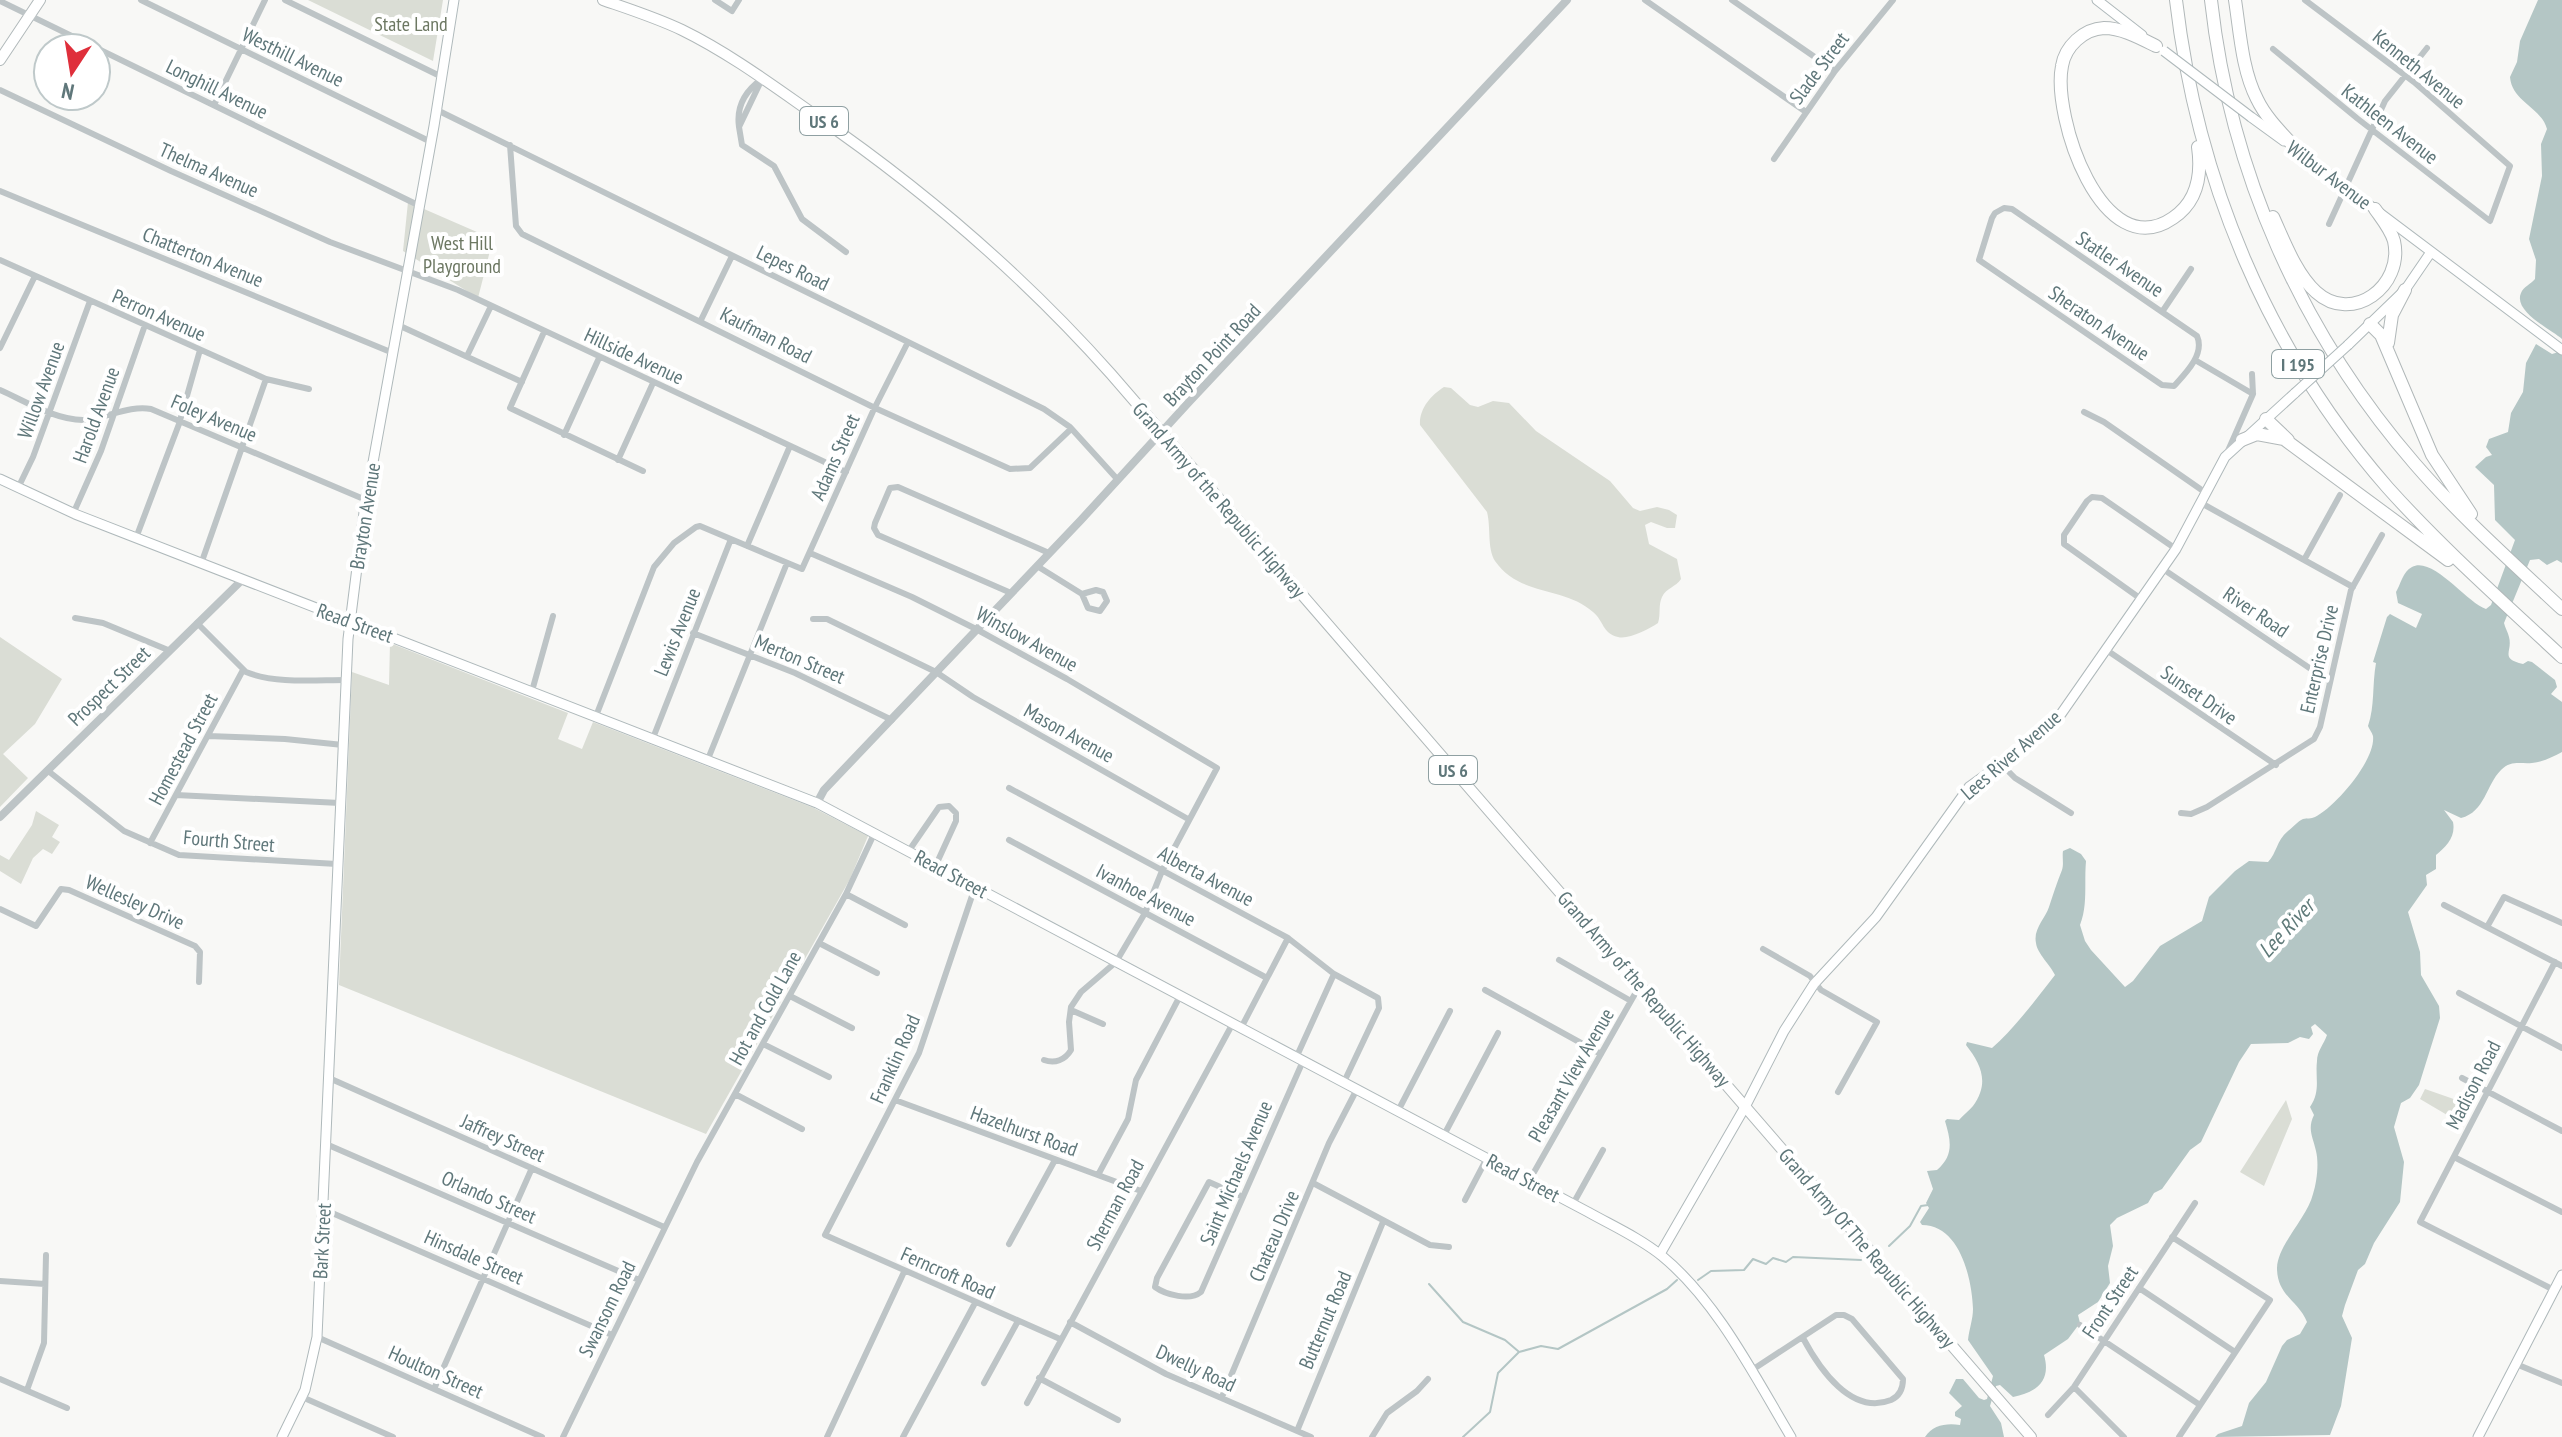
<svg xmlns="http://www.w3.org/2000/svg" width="2562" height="1437" font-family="'PT Sans Narrow',sans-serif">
<rect width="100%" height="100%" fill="#f8f8f6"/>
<path fill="#daddd5" d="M308,0H443L433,61Z
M408,202L493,239L478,298L403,251Z
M1444,387L1451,388L1470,405L1478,407L1493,401L1509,403L1536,431L1610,481L1633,508L1640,511L1657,507L1669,510L1677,515L1675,528H1667L1651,522L1645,525L1649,544L1677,559L1681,579C1676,587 1666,588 1662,597C1658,606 1661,614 1658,623C1649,629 1628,640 1618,637C1602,633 1604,621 1593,612C1564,586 1520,597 1495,561C1487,548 1491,527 1487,512L1420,425C1419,409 1431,395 1444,387Z
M0,637L62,679L35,724L3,754L28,778L0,807Z
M390,643L568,713L558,739L582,749L593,722L814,808L868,836L850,879L706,1134L339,985L352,672L389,685Z
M36,811L59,825L52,837L60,842L52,854L43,849L33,858L21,884L0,871V855L9,860L32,825Z
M2425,1089L2468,1104L2459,1122L2420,1099Z
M2286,1100L2292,1119L2264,1186L2240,1172Z"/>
<path fill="#b4c6c5" d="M2538,0H2562V339C2550,329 2513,311 2521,293C2523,287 2531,284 2535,279L2536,260L2529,239L2542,176L2541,144L2547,129C2541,107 2512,102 2510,77L2517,62L2520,41Z
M2536,344L2552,354L2562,351V563L2557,560L2547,565L2539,559L2530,560L2504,623C2505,628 2508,632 2509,637C2513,652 2499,658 2523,664L2528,661L2532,662L2555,680L2557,687L2551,694L2562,702V752C2553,757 2542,762 2532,763C2520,764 2511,760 2501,770C2486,785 2485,812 2461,818L2444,810L2453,822C2456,837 2446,847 2436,855V869L2426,875L2427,885L2408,912L2420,952L2421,975L2439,1006L2440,1018L2419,1085L2410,1098L2401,1103L2394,1127L2404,1162L2400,1202L2374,1243L2365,1264L2358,1270L2345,1305L2342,1316L2352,1338L2341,1406L2330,1435L2215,1437L2218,1434L2242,1426L2249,1403L2266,1382L2282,1346L2287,1340L2300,1334L2307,1322C2299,1301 2277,1296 2277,1268C2278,1244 2307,1218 2313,1194C2317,1182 2319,1163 2316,1151C2313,1137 2307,1129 2314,1115L2310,1107C2321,1091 2315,1078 2317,1061C2317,1051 2324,1044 2327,1035L2315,1024L2311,1027L2313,1034L2309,1039L2300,1037L2288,1043L2251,1044L2239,1062L2201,1142L2190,1150L2162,1189L2154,1193L2148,1203L2117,1218L2110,1225L2113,1246L2108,1266L2110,1283L2098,1302L2078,1315L2080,1323L2068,1339L2044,1355C2051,1379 2039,1392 2013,1397L2000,1385L1996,1386L1990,1406L2001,1423L2004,1437H1925C1933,1425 1946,1423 1960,1425L1961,1419L1955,1416V1412L1962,1406L1949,1393L1956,1379H1963L1979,1398L1984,1400L1987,1399L1993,1376L1968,1340C1969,1330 1973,1319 1973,1309C1972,1279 1960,1225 1922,1225L1920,1222L1929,1208L1926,1203L1933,1189L1927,1171L1937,1170C1954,1155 1951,1141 1945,1121L1947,1119L1959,1120C1963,1115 1969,1111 1973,1106C1990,1083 1981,1064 1966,1045L1967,1042L1992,1048C2014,1029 2037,998 2055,975C2051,966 2037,953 2036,943C2033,929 2045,919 2049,907C2053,895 2057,882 2062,870C2064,864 2062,857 2063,851L2070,848L2081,854L2086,861C2084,884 2088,904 2080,925L2085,941L2091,950L2125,987L2133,981L2160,946L2202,921L2209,897L2235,871L2249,861L2268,862C2277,853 2276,841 2288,831C2292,828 2298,821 2303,819C2307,818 2311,819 2315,817C2335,807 2376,760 2373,736C2372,732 2369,729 2368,726C2375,706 2372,685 2376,663L2373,662L2387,617L2390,614L2416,628L2422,614L2398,603L2396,592C2400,586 2403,571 2412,567C2433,556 2467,603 2486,609L2491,605L2515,540L2495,520L2494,485L2475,467L2486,457L2492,455L2486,447L2489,439L2508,432L2511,413L2523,392L2526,363Z"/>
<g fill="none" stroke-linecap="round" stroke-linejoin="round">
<path stroke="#b4c6c5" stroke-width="2" d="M1889,1246L1910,1226L1921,1206L1928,1205
M1698,1280L1711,1271L1744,1270L1753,1259L1766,1264L1773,1258L1786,1262L1793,1257L1861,1260
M1429,1284L1463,1322L1505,1340L1518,1351
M1463,1437L1490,1412L1498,1373L1519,1352L1541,1346L1558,1349L1667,1289L1677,1280"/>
<g stroke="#afb9bb" stroke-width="11">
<path id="secondary" d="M2097,0L2142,35
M2251,117L2284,141
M2296,150L2562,350
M2348,345L2405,290L2431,252
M0,479L75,514L817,803L1588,1212C1613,1226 1640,1238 1662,1256C1717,1301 1755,1377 1791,1437
M1660,1254L1745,1107L1784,1031L1814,984L1876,917L1969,787L2030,743L2061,714L2176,549L2225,457L2295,393
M282,1437L305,1390L317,1337L348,639L364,512L434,126L454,0
M2478,1437L2562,1275"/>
</g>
<g stroke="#b1b9ba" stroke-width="12">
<path id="primary" d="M603,0C629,9 657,18 682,30C729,53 772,85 815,115C924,190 1022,274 1111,374L2031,1437
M0,60L40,0"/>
</g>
<g stroke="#b1b8b9" stroke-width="14">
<path id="motorway" d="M2176,0C2197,180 2268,351 2388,488C2442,548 2503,602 2562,657
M2211,0C2230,172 2302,334 2415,464C2460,516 2512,562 2562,609
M2235,0C2240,32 2242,70 2257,99C2267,120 2285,136 2300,153
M2156,46C2140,38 2122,28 2104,28C2083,29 2065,47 2062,66C2052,116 2102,267 2173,218C2197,202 2202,175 2198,147
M2273,217C2284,241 2296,274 2316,292C2352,325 2404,286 2394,241C2391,230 2382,219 2375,209
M2370,324L2381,335L2432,455L2471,514
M2388,343L2392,315L2405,290
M2266,419L2288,440
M2242,440L2257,434L2284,439L2448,560"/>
</g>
<path stroke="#bdc4c6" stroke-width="6" d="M141,0L431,142
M285,0L442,77
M715,0L732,11L739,0
M1645,0L1806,112
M1732,0L1835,71
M0,1L420,206
M2273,49L2358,119L2490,221L2510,166L2414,82L2305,0
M762,79L739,127C736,106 745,91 762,79Z
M0,90L171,171L330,242L458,290L846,472
M214,105L265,0
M437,110L1044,409L1070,427L1118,480
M739,127L742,145L774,166L802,219L846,252
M510,145L516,226L522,234L875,408L1010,469L1030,468L1071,429
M1774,159L1835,71L1893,0
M0,191L393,353
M2004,208L2012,209L2197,336C2205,354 2186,373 2174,386L2162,385L1979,260L1992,218L1995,213Z
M2329,224L2385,101L2427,48
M0,260L266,379L309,389
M2162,312L2191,269
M701,320L732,256
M398,325L522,382
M544,332L510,408L643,471
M0,348L35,276
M467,356L491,306
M2195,360L2253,394
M0,390C25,401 55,420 83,420C106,419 128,405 151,409L366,500
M2084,412L2104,422L2206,493
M564,435L599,358
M2227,453L2253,394L2252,374
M618,460L653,383
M18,488L33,457L90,301
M2201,503L2353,587
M73,514L101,451L145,325
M136,538L179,424L200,350
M747,546L790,446
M810,553L912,597L976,629L1067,679L1217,768L1162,871L1145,913L1116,962L1081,992L1071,1007L1069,1022L1071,1050C1065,1060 1055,1064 1044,1060
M2304,560L2340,495
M201,564L266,379
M1037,566L1082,594
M2163,569L2330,682
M1096,590L1103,592L1107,601L1100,611L1088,608L1082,594Z
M1011,593L878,535L874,528L875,523L890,488L898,487L1049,553
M2141,599L2064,544V535L2087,501L2092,497L2102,498L2176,549
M75,618L103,623L168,650
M813,619H827L936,672L973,697L1188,819
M197,623L246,672C276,684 314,680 346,680
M693,633L795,673L892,720
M2105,649L2276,765
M532,691L553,616
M596,716L654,567L674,543L696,527L700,526L802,569L874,409L907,344
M208,736L285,739L343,745
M653,738L731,539
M708,759L787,563
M2000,763L2015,778L2071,813
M47,770L124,831L179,855L337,864
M1009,788L1288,938L1334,974L1378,998L1379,1008L1344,1082
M176,795L340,803
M2181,813L2191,814L2207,807L2314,739L2320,727L2351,590L2382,535
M1009,840L1267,978
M150,843L243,670
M908,852L939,807L949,806L956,813V821L935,867
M975,887L919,1053L825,1235L1060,1339
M846,894L905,925
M2444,905L2562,966
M0,909L36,926L61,889L69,890L195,946L200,952L199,982
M2487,927L2504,897L2562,923
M819,943L877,973
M1763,949L1810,976L1821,990L1877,1022L1838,1092
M1559,960L1631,1001
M1485,990L1601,1054
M2459,993L2562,1048
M790,996L852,1028
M1071,1010L1103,1024
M1241,1028L1288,938
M763,1044L829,1077
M1296,1058L1334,974
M329,1078L664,1227
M2462,1078L2562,1131
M735,1094L802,1129
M895,1100L1141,1191
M1398,1111L1450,1011
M1444,1135L1498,1033
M326,1144L639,1280
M2454,1157L2562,1212
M1098,1175L1128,1119L1136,1080L1180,996
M1529,1181L1640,985
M1313,1183L1430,1245L1449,1247
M1243,1197L1209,1182L1157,1278L1155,1287C1166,1295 1190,1301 1201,1292L1303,1061
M1465,1200L1487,1158
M1573,1204L1603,1150
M323,1209L612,1335
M2172,1237L2270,1300L2179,1437
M1009,1244L1055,1160
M0,1281L45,1284
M2139,1288L2235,1352
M2554,1290L2420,1222L2555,962
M1070,1322L1166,1374L1311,1437
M2080,1325L2200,1405
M317,1337L542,1437
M2516,1364L2562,1383
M1752,1370L1836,1315H1844L1852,1319L1903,1379C1903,1388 1900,1396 1891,1400C1851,1416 1819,1368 1803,1338
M1039,1378L1118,1420
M0,1379L67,1408
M984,1383L1018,1321
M2074,1387L2124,1437
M434,1389L532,1168
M27,1390L44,1343L46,1255
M302,1397L393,1437
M1222,1397L1329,1143L1357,1089
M1027,1403L1233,1023
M2048,1415L2074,1387L2195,1203
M1297,1431L1383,1222
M563,1437L697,1162L846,894L874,834
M827,1437L904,1272
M903,1437L975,1303
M1372,1437L1387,1413L1417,1391L1428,1379"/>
<path stroke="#bdc4c6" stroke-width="8" d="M817,803L824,790L1081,520L1189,402L1567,0
M0,817L242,580"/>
<use href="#secondary" stroke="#fff" stroke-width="9"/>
<use href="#primary" stroke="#fff" stroke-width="10"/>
<use href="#motorway" stroke="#fff" stroke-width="12"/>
<g stroke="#afb9bb" stroke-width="11" stroke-linecap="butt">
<path id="secondary-bridge" d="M2164,51L2251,117
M2295,393L2348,345"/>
</g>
<use href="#secondary-bridge" stroke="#fff" stroke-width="9"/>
</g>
<g text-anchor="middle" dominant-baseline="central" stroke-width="8" stroke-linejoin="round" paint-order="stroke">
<g fill="#fff" stroke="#8fa0a2" stroke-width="2">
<rect x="800" y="107" width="48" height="28" rx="6"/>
<rect x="2272" y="350" width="52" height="28" rx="6"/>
<rect x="1429" y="756" width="48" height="28" rx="6"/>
</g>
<g font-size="18" font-weight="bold" fill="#5f777a">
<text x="824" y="121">US 6</text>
<text x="2298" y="364">I 195</text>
<text x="1453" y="770">US 6</text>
</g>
<g font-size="20" fill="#6d7863" stroke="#fff">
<text x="411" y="24">State Land</text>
<text x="462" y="243">West Hill<tspan x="462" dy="23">Playground</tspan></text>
</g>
<g font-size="20" fill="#5f777a" stroke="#fff">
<text transform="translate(293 57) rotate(26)">Westhill Avenue</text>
<text transform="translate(1819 68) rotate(-53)">Slade Street</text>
<text transform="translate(2419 69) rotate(39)">Kenneth Avenue</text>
<text transform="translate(217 89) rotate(26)">Longhill Avenue</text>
<text transform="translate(2390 124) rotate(38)">Kathleen Avenue</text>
<text transform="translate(209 170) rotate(24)">Thelma Avenue</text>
<text transform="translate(2329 175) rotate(37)">Wilbur Avenue</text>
<text transform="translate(203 257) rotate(22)">Chatterton Avenue</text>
<text transform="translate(2120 264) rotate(34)">Statler Avenue</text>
<text transform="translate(793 268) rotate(26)">Lepes Road</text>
<text transform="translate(159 315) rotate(24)">Perron Avenue</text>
<text transform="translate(2099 323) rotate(34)">Sheraton Avenue</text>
<text transform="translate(766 335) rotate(27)">Kaufman Road</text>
<text transform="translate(1212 355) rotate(-47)">Brayton Point Road</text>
<text transform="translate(634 356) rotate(25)">Hillside Avenue</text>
<text transform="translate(41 390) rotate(-70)">Willow Avenue</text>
<text transform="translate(96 415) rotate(-70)">Harold Avenue</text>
<text transform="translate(214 418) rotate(23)">Foley Avenue</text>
<text transform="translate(835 457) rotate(-66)">Adams Street</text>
<text transform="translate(1219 500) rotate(49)">Grand Army of the Republic Highway</text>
<text transform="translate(365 516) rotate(-81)">Brayton Avenue</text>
<text transform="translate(2256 612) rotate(34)">River Road</text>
<text transform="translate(355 623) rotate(20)">Read Street</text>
<text transform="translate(677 632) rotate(-68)">Lewis Avenue</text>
<text transform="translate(1027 639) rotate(29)">Winslow Avenue</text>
<text transform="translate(800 659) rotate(23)">Merton Street</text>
<text transform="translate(2319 659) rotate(-77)">Enterprise Drive</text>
<text transform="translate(109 686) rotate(-44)">Prospect Street</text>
<text transform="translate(2199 695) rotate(35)">Sunset Drive</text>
<text transform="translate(1069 733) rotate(29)">Mason Avenue</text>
<text transform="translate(183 749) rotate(-62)">Homestead Street</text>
<text transform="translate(2011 755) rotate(-41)">Lees River Avenue</text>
<text transform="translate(229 841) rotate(5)">Fourth Street</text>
<text transform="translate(951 874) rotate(28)">Read Street</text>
<text transform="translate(1206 876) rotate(28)">Alberta Avenue</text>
<text transform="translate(1146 895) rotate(28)">Ivanhoe Avenue</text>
<text transform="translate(135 902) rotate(24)">Wellesley Drive</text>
<text transform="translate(1644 989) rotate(49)">Grand Army of the Republic Highway</text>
<text transform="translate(765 1008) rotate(-61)">Hot and Cold Lane</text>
<text transform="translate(895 1059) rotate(-66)">Franklin Road</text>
<text transform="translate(1571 1075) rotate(-60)">Pleasant View Avenue</text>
<text transform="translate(2473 1085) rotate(-63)">Madison Road</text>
<text transform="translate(1024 1131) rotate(20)">Hazelhurst Road</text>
<text transform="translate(503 1138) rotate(24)">Jaffrey Street</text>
<text transform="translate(1236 1173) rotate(-67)">Saint Michaels Avenue</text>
<text transform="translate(1523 1178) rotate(28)">Read Street</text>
<text transform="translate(489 1197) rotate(24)">Orlando Street</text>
<text transform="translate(1115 1205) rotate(-62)">Sherman Road</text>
<text transform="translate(1274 1236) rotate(-67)">Chateau Drive</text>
<text transform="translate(322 1241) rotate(-87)">Bark Street</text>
<text transform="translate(1867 1248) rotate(49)">Grand Army Of The Republic Highway</text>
<text transform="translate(474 1257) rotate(24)">Hinsdale Street</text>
<text transform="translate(948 1273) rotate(24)">Ferncroft Road</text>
<text transform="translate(2110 1302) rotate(-56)">Front Street</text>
<text transform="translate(607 1309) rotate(-64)">Swansom Road</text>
<text transform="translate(1325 1320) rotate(-67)">Butternut Road</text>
<text transform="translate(1196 1368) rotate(25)">Dwelly Road</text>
<text transform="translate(436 1372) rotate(24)">Houlton Street</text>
</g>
<g font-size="22" font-style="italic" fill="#5f7a79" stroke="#fff">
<text transform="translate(2286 928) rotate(-47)">Lee River</text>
</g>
</g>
<g transform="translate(72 72) rotate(192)"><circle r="38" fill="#ffffff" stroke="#bfc9ca" stroke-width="2"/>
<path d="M0-6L14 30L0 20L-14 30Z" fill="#df2f3b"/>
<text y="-12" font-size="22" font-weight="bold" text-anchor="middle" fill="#5f777a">N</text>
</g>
</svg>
